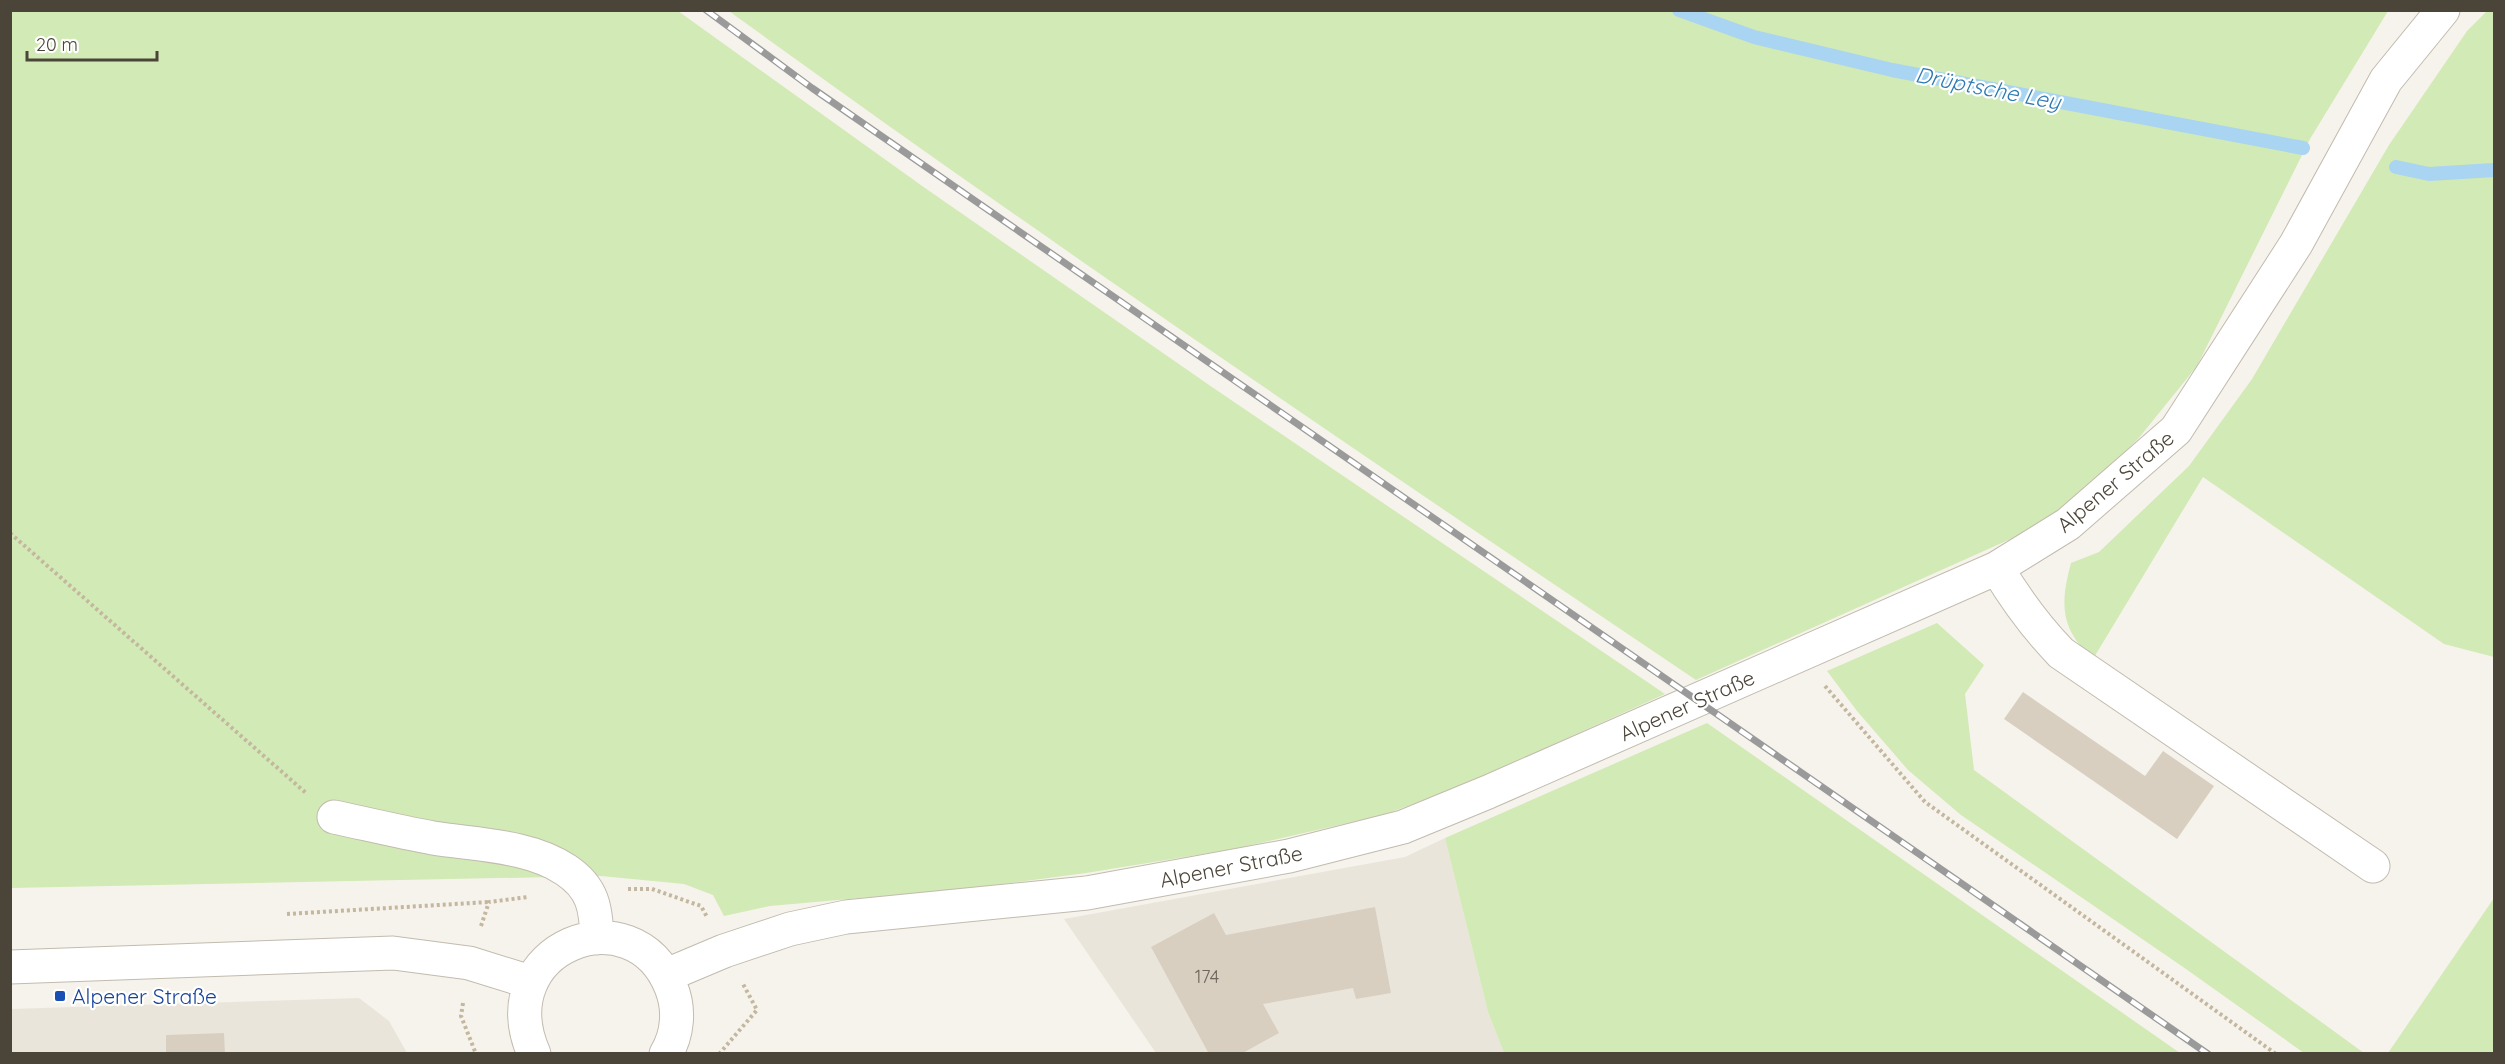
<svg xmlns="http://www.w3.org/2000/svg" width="2505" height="1064" font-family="Quicksand,sans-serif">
<rect width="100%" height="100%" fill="#f6f3ec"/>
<path fill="#eae5da" d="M1445,838L1488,1012L1504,1053H1156L1064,919L1405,857Z
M359,998L389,1021L407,1053H11L10,1009Z"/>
<path fill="#d2eab5" d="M10,11H678L925,188L1212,387L1665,694L1454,789L1383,815L1234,849L1086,873L973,888L770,906L724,916L713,895L684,884L601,876L11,888Z
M729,11H2388L2310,139L2197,366L2138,439L2075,501L2024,533L1696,680C1371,461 1046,241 729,11Z
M2487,11H2494V657L2444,644L2203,477L2093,659C2060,629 2060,604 2071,563L2099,552L2189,466L2252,379L2389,145L2467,31Z
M1937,623L1984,665L1965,694L1974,770L2364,1053H2304L2186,969L1961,815L1908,770L1857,711L1827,671Z
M1707,723L2180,1053H1504L1488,1012L1445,838Z
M2494,898V1053H2388Z"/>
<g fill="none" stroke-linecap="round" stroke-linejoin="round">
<path stroke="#a9d4f2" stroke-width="14" d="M1679,10L1754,37L1892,70L2303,148
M2396,167L2429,174L2494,170"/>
</g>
<path fill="#d8cfc1" d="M2023,692L2145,776L2163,751L2214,786L2177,839L2004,719Z
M1375,907L1391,993L1356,999L1353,988L1263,1004L1279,1033L1241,1054H1209L1151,947L1214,913L1226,935Z
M224,1033L225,1054H166V1035Z"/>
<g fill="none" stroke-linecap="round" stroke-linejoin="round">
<g stroke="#c2bbae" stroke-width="35">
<path id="minor" d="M1997,568C2016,600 2036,627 2061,653L2373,866
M334,817C367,824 400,832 433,838C476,845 529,845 566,870C593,888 596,908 597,938
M10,967L393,953L469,963L530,982
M667,975L724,951L790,929L846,917L1087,893L1289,856L1403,827L1488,792L1997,568L2068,524L2176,430L2296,244L2386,80L2443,10
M534,1054C487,947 633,891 671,987C680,1009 678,1034 666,1054"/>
</g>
<path stroke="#c4b79f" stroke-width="4" stroke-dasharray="3 3" stroke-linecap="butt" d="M10,533L306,793
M1825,686L1925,802L2276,1054
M628,889H652L701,906L707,917
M287,914L489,902
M481,926L489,902L528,897
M463,1003L461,1016L476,1054
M719,1054L757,1010L743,984"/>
<use href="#minor" stroke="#fff" stroke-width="33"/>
<g stroke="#9a9a9a" stroke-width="7">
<path id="rail" d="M706,10L812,88L2208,1054"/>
</g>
<use href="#rail" stroke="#fff" stroke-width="4.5" stroke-dasharray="14" stroke-linecap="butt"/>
</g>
<rect fill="#1a4fb4" stroke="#fff" stroke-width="2" x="54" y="990" width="12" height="12" rx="3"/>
<g text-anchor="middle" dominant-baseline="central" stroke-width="4.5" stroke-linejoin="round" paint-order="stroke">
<g font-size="18" fill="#6e675b">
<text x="1207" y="976">174</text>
</g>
<g font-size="21" fill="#4b4439" stroke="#fff">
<text transform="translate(2115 481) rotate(-40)">Alpener Straße</text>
<text transform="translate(1687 705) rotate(-24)">Alpener Straße</text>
<text transform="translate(1231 866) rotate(-11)">Alpener Straße</text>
</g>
<g font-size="21" fill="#164399" stroke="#fff" text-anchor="start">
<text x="72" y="996">Alpener Straße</text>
</g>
<g font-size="22" font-style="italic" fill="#2e7ab2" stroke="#fff">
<text transform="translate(1988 88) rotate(11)">Drüptsche Ley</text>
</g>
</g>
<rect width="2505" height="1064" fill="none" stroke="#4b4439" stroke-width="24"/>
<path d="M27 51v9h130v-9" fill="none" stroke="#4b4439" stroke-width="3"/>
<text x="36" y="51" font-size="18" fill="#4b4439" stroke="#ffffff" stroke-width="4.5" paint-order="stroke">20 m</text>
</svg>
